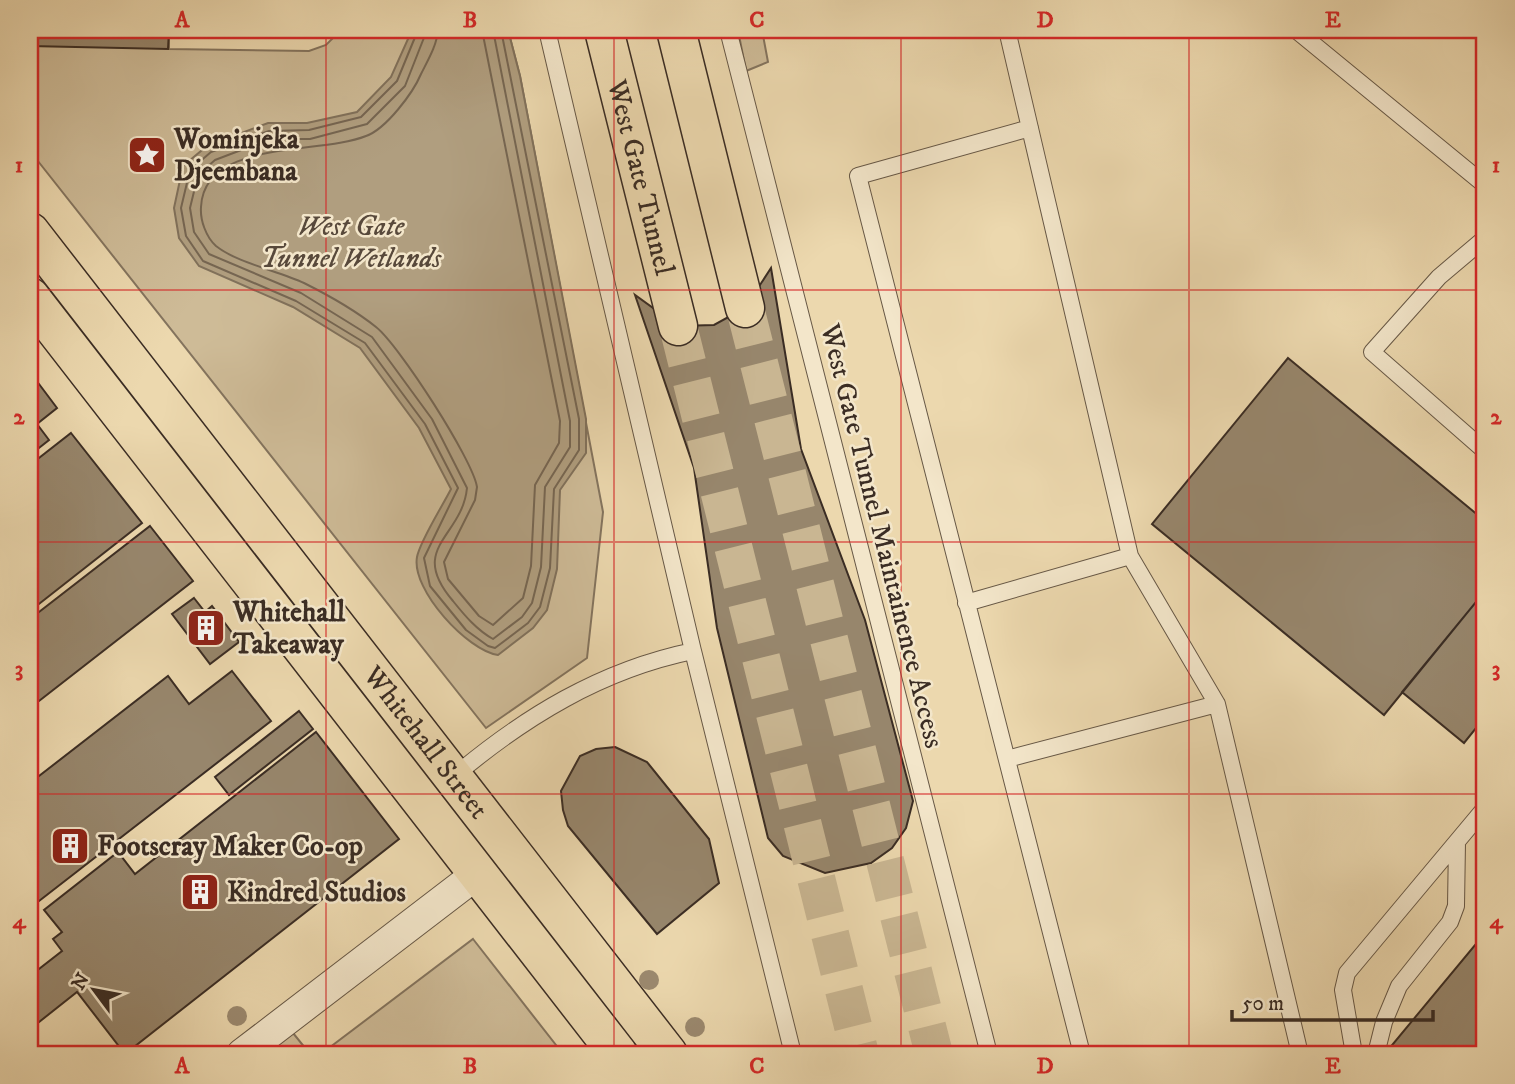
<svg xmlns="http://www.w3.org/2000/svg" width="1515" height="1084" font-family="'IM FELL DW Pica',serif">
<rect width="100%" height="100%" fill="#ecd8ae"/>
<filter id="stains"><feTurbulence type="fractalNoise" baseFrequency=".00286" numOctaves="4"/><feColorMatrix values="0 0 0 0 .2 0 0 0 0 .09 0 0 0 0 .02 0 0 0 .5 -.17"/></filter>
<radialGradient id="worn" r=".72"><stop offset=".6" stop-color="#630" stop-opacity="0"/><stop offset="1" stop-color="#630" stop-opacity=".3"/></radialGradient>
<path fill="#cebb97" stroke="#84745e" stroke-width="2" d="M30,30H169V49L309,51L326,45L341,30H508L520,76L603,512L587,658L486,728L30,151Z
M738,30H762L768,62L746,71Z
M473,939L563,1054H321Z
M293,1033L310,1054H264Z"/>
<path fill="#b09e7f" stroke="#81715b" stroke-width="2" d="M412,30H508L520,76L586,419V453L560,490L557,569L547,610L533,628L498,655C468,651 411,590 417,557C420,541 443,505 451,489L419,428L360,348L293,307L199,266L179,238L174,208L183,166L207,146L268,123H307L357,112L391,77Z"/>
<g fill="none" stroke-linecap="round" stroke-linejoin="round">
<path stroke="#766652" stroke-width="2" d="M418,30L397,81L361,117L309,130L269,131L211,152L190,170L181,208L186,236L203,261L296,301L365,343L425,424L458,488L424,558L430,586L466,630L488,646L495,648L528,623L540,607L550,568L554,489L579,450V419L501,30
M427,30L405,86L367,124L310,139H270L215,160L198,175L190,208L194,232L209,254L301,293L372,337L432,419L467,488C462,538 407,547 453,601C465,616 477,630 493,639L522,617L532,603L541,567L545,487L570,447V421L493,30
M438,30C437,45 428,60 421,74C413,93 386,129 366,136C319,155 204,139 201,207C200,220 206,237 216,246C237,263 279,271 304,283C328,295 356,311 376,327C399,345 473,460 477,487L475,500L444,562L448,579L479,616L493,625L523,598L531,566L535,485L559,443L560,421L482,30"/>
</g>
<path fill="#97866c" stroke="#3b2d24" stroke-width="2" d="M30,30H169L168,49L30,46Z
M771,268L801,449L865,620L913,801L906,828L892,848L871,863L825,873L783,856L768,838L717,628L694,468L635,295L678,326L714,325L745,308Z
M1288,358L1485,521V591L1384,715L1152,524Z
M30,372L57,408L37,424L49,440L30,455Z
M71,433L142,523L30,611V465Z
M150,526L193,581L30,708V619Z
M1485,591V717L1464,743L1402,692Z
M194,598L205,612L212,606L239,642L210,664L172,614Z
M232,671L271,721L30,908V783L168,676L189,704Z
M299,711L313,729L229,795L215,777Z
M316,732L399,839L125,1054L77,992L34,1026L30,1020V976L62,951L53,939L62,932L44,910L118,852L135,874Z
M615,747L647,762L709,839L719,883L657,934L568,826L563,810L561,791L580,756L596,749Z
M1485,933V1054H1389L1388,1050Z"/>
<g fill="none" stroke-linecap="round" stroke-linejoin="round">
<path stroke="#c9b692" stroke-width="38" stroke-dasharray="38 19" stroke-linecap="butt" d="M745,308L934,1054
M678,326L860,1054"/>
<g stroke="#675846" stroke-width="18">
<path id="service" d="M728,30L989,1054
M1007,30L1130,556L1217,704L1300,1054
M1296,30L1485,185
M1030,128L858,176L1082,1054
M1485,238L1439,277L1372,352L1485,451
M966,603L1130,556
M693,651L793,1054
M1007,759L1217,704
M452,778C524,717 601,670 693,651L547,30
M1354,1054L1343,990L1347,973L1485,808
M1376,1054L1384,1022L1399,986L1450,922L1456,906L1457,842"/>
</g>
<g stroke="#675846" stroke-width="32">
<path id="minor" d="M242,1054L477,874"/>
</g>
<g stroke="#3b2d24" stroke-width="41">
<g id="primary">
<path id="s1" d="M30,232L668,1054"/>
<path d="M30,297L618,1054"/>
</g>
</g>
<g stroke="#3b2d24" stroke-width="41">
<g id="motorway">
<path id="s2" d="M604,30L678,326"/>
<path d="M676,30L745,308"/>
</g>
</g>
<use href="#service" stroke="#f3e6ca" stroke-width="16"/>
<use href="#minor" stroke="#f3e6ca" stroke-width="30"/>
<use href="#primary" stroke="#ecd8ae" stroke-width="38"/>
<use href="#motorway" stroke="#ecd8ae" stroke-width="38"/>
</g>
<g fill="#9b896f">
<circle cx="649" cy="980" r="10"/>
<circle cx="237" cy="1016" r="10"/>
<circle cx="695" cy="1027" r="10"/>
</g>
<path fill="none" stroke="#d62828" stroke-width="2" stroke-opacity="0.55" d="M326,30V1054M614,30V1054M901,30V1054M1189,30V1054M30,290H1485M30,542H1485M30,794H1485"/>
<defs>
<g id="sight-square" transform="scale(2.0125)"><rect x="-9" y="-9" width="18" height="18" rx="4" fill="#8f2418" stroke="#f3e6ca"/><path d="M0-6L1.8-2.2L6-1.7L2.9 1.2L3.7 5.4L0 3.3L-3.7 5.4L-2.9 1.2L-6-1.7L-1.8-2.2Z" fill="#fff"/></g>
<g id="building-square" transform="scale(2.0125)"><rect x="-9" y="-9" width="18" height="18" rx="4" fill="#8f2418" stroke="#f3e6ca"/><path d="M-4-6H4V6H1V3H-1V6H-4ZM-2.5-4.3h1.7v1.8h-1.7ZM.8-4.3h1.7v1.8H.8ZM-2.5-1h1.7V.8h-1.7ZM.8-1h1.7V.8H.8Z" fill="#fff"/></g>
</defs>
<g fill-rule="evenodd">
<use href="#sight-square" x="147" y="155"/>
<use href="#building-square" x="206" y="628"/>
<use href="#building-square" x="70" y="846"/>
<use href="#building-square" x="200" y="892"/>
</g>
<g text-anchor="middle" dominant-baseline="central" stroke-width="5" stroke-linejoin="round" paint-order="stroke">
<g font-size="28" font-weight="bold" fill="#3b2d24" stroke="#f3e6ca" text-anchor="start">
<text x="174" y="139">Wominjeka<tspan x="174" dy="32">Djeembana</tspan></text>
<text x="233" y="612">Whitehall<tspan x="233" dy="32">Takeaway</tspan></text>
<text x="97" y="846">Footscray Maker Co-op</text>
<text x="227" y="892">Kindred Studios</text>
</g>
<g font-size="28" fill="#3b2d24" stroke="#f3e6ca">
<text stroke="none"><textPath href="#s2" startOffset="152">West Gate Tunnel</textPath></text>
<text transform="translate(882 536) rotate(76)">West Gate Tunnel Maintainence Access</text>
<text stroke="none"><textPath href="#s1" startOffset="646">Whitehall Street</textPath></text>
</g>
<g font-size="28" font-style="italic" fill="#58493b" stroke="#f3e6ca">
<text x="351" y="226">West Gate<tspan x="351" dy="32">Tunnel Wetlands</tspan></text>
</g>
</g>
<rect width="1515" height="1084" fill="none" stroke="#ecd8ae" stroke-width="77"/>
<g transform="translate(94 990) rotate(302)" stroke="#f3e6ca" stroke-width="5" paint-order="stroke">
<path d="M0-5L12 26L0 18L-12 26Z" fill="#3b2d24"/>
<text y="-10" font-size="19" font-weight="bold" text-anchor="middle" fill="#3b2d24">N</text>
</g>
<path d="M1232 1010v10h201v-10" fill="none" stroke="#3b2d24" stroke-width="3.5"/>
<text x="1242" y="1010" font-size="21" fill="#3b2d24" stroke="#f3e6ca" stroke-width="5" paint-order="stroke">50 m</text>
<rect x="38" y="38" width="1438" height="1008" fill="none" stroke="#d62828" stroke-width="2.5"/>
<g font-size="23" text-anchor="middle" font-weight="bold" fill="#d62828">
<text x="182" y="27">A</text>
<text x="470" y="27">B</text>
<text x="757" y="27">C</text>
<text x="1045" y="27">D</text>
<text x="1333" y="27">E</text>
<text x="19" y="172">1</text>
<text x="1496" y="172">1</text>
<text x="19" y="424">2</text>
<text x="1496" y="424">2</text>
<text x="19" y="676">3</text>
<text x="1496" y="676">3</text>
<text x="19" y="928">4</text>
<text x="1496" y="928">4</text>
<text x="182" y="1073">A</text>
<text x="470" y="1073">B</text>
<text x="757" y="1073">C</text>
<text x="1045" y="1073">D</text>
<text x="1333" y="1073">E</text>
</g>
<rect width="100%" height="100%" filter="url(#stains)"/>
<rect width="100%" height="100%" fill="url(#worn)"/>
</svg>
